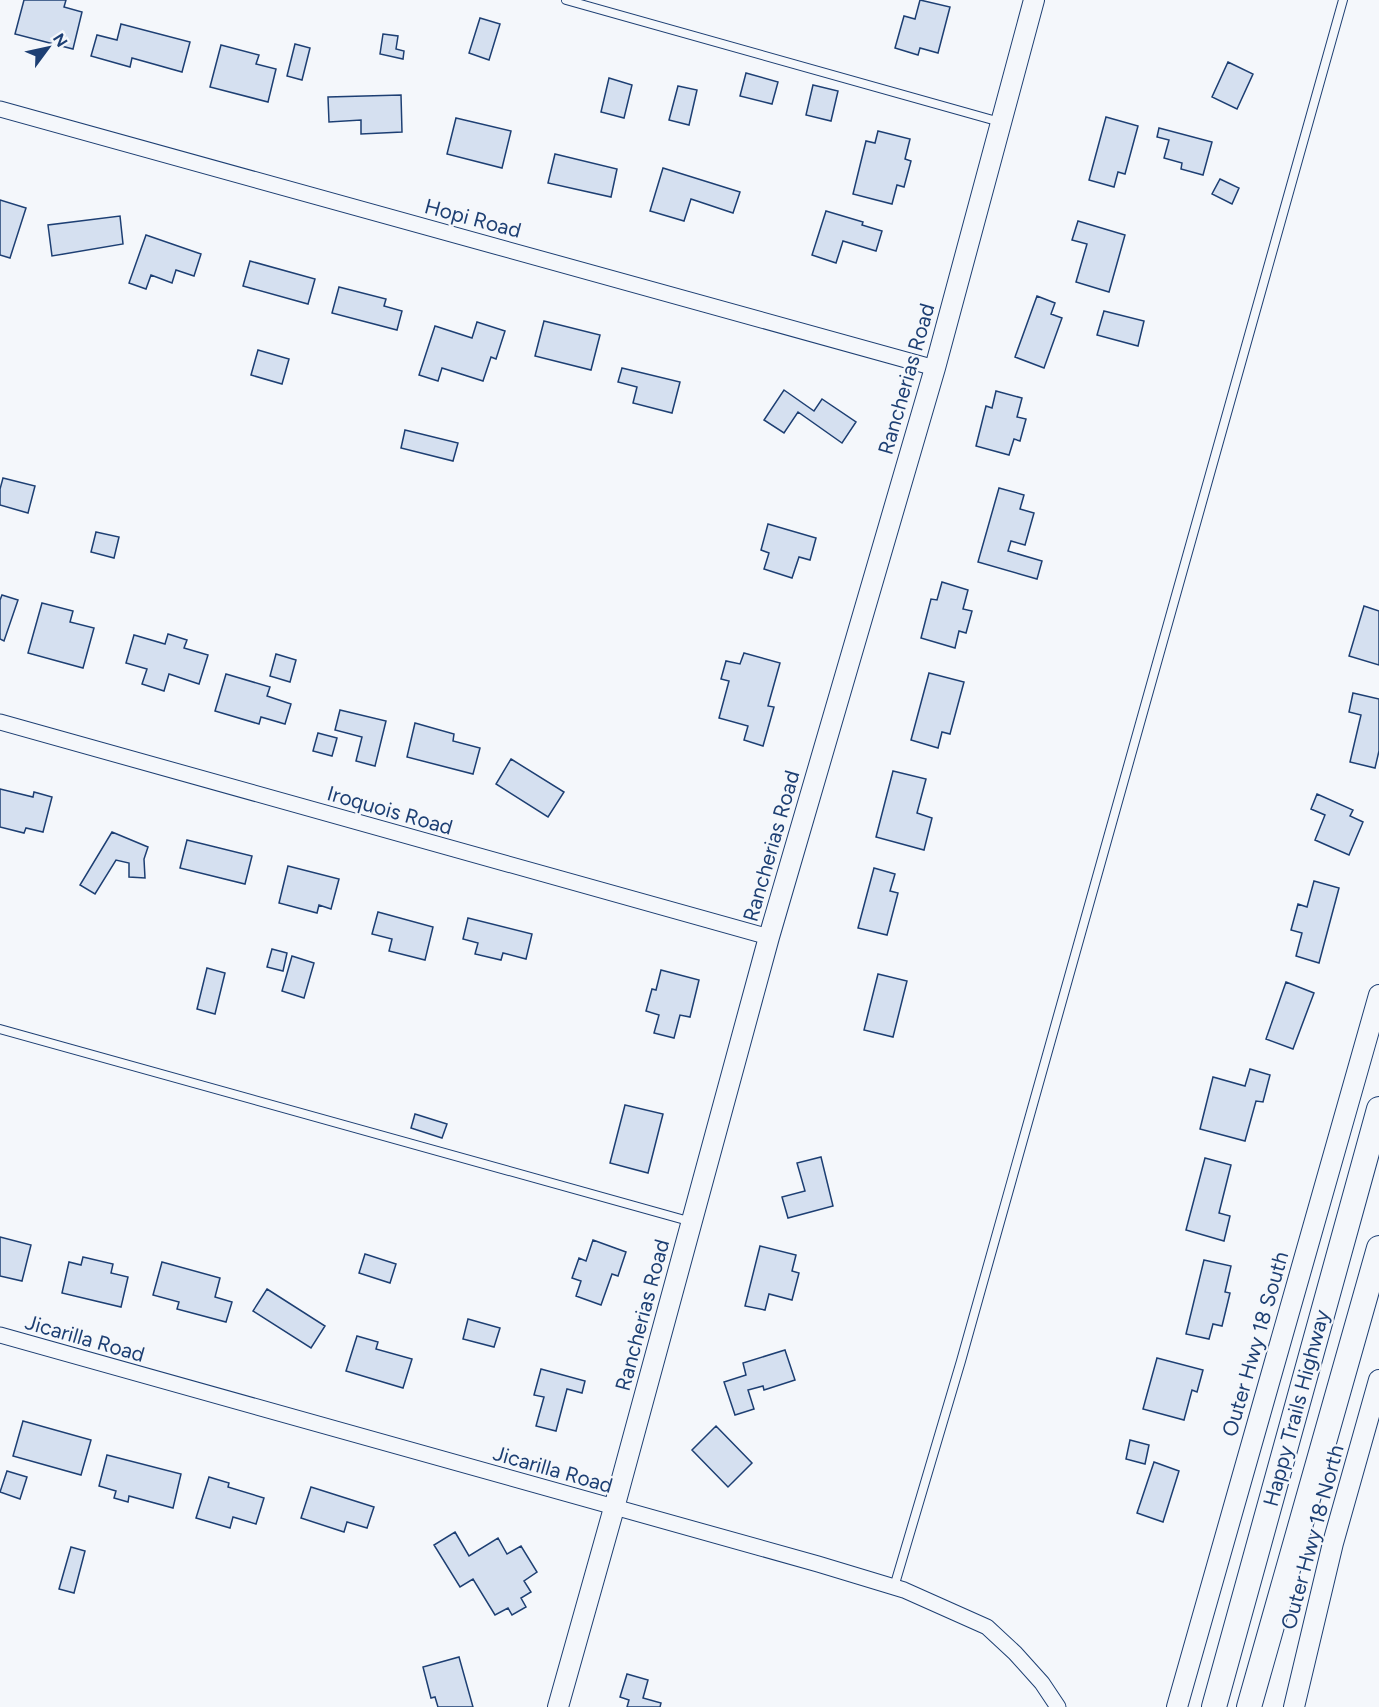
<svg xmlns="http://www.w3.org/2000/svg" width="1379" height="1707" font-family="Figtree,sans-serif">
<rect width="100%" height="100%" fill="#f4f7fb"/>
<path fill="#d5e0f0" stroke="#1d3f73" stroke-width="1.5" d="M24,0H66L64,7L82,12L73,49L15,34Z
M920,0L950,7L938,53L920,48L918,55L895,48L904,16L915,19Z
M480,18L500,24L489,60L469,53Z
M121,24L190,42L182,72L132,58L130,67L91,56L97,35L117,40Z
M383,34L398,36L396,49L404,51L403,59L380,54Z
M295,44L310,48L302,80L287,76Z
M221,45L259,55L256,64L276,69L268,102L210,87Z
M1228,62L1253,74L1237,109L1212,97Z
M746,73L778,82L772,104L740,96Z
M609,78L632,85L624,118L601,112Z
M813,85L838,91L831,121L806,115Z
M678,86L697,90L689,125L669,120Z
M401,95L402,132L361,134V120L329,122L328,97Z
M1106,117L1138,126L1125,174L1118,172L1114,187L1089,180Z
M456,118L511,131L502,168L447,154Z
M1159,128L1212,142L1203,175L1181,169L1182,163L1164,158L1169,140L1157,137Z
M878,131L910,139L905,159L911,161L904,187L897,185L892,204L853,194L866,141L875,143Z
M555,154L617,169L611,197L548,183Z
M663,168L740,192L733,213L691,199L684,221L650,211Z
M1220,179L1239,188L1232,204L1212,194Z
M0,200L26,208L10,258L0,255Z
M826,211L863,222L862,225L882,231L876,251L843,241L836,263L812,255Z
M120,216L123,244L52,256L48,225Z
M1078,221L1125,235L1109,292L1076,282L1087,244L1072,240Z
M146,235L201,254L194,276L176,270L172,283L151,275L146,289L129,283Z
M250,261L315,279L308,304L243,286Z
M339,287L386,299L384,306L402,311L397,330L332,313Z
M1037,296L1055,303L1051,314L1062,318L1044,368L1015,357Z
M1104,311L1144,321L1138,346L1097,335Z
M544,321L600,335L591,370L535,356Z
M477,322L505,331L496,359L491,357L483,381L442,368L438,381L419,375L435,326L472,338Z
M258,350L289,359L282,384L251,375Z
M622,368L680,382L672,413L633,403L637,387L618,382Z
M784,390L814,411L822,399L856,422L842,443L798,412L784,433L764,420Z
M996,391L1022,398L1017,417L1026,419L1020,441L1014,439L1009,455L976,446L986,406L992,408Z
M405,430L458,443L453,461L401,448Z
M3,478L35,486L28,513L0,505V489Z
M999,488L1024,495L1020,509L1034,513L1025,545L1011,541L1008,551L1042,561L1037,579L978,562Z
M768,524L816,538L810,560L799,557L792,578L764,569L769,553L761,550Z
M96,532L119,537L114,558L91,552Z
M942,582L968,590L963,609L972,611L966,633L959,631L955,648L921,638L931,599L937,600Z
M2,595L18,600L4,641L0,639V600Z
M42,603L73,611L70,622L94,628L83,668L28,653Z
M1364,606L1379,611V665L1349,656Z
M168,634L187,640L184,648L208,655L199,684L169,674L164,691L142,684L147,669L126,663L134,635L165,644Z
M744,653L780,663L768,706L774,707L763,746L744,740L748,726L719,718L729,681L721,679L726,661L740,664Z
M276,654L296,660L290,682L270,676Z
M929,673L964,682L950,734L942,732L938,748L911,740Z
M226,674L270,687L267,696L291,704L285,724L261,717L259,724L215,711Z
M1353,693L1379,699V751L1375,768L1350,762L1361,715L1349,712Z
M340,710L386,721L375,766L356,761L362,737L335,730Z
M415,723L454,734L453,741L480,748L473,774L407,757Z
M318,733L337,738L332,756L313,751Z
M511,759L564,792L548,817L496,784Z
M893,771L926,779L917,813L932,818L924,850L876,837Z
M0,789L33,797L34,792L52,797L43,832L26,828L24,833L0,827Z
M1317,794L1353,810L1350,816L1363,822L1349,855L1315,840L1325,815L1311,809Z
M112,832L148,847L144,859L145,878L129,877V863L116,860L95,894L80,885Z
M187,840L252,856L245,884L180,868Z
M288,866L339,879L331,909L319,905L317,913L279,903Z
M874,868L895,874L890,891L898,893L887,935L858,928Z
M1314,881L1339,888L1319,963L1296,956L1302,933L1291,930L1298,904L1307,907Z
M378,912L433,927L425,960L389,951L392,939L372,934Z
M468,918L532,934L526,959L503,953L501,960L475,954L478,943L463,939Z
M272,949L287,953L283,971L267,967Z
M292,956L314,963L304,998L282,991Z
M207,968L225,973L215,1014L197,1009Z
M661,970L699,980L690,1017L680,1015L674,1038L654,1033L659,1015L646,1011L652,989L656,990Z
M878,974L907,981L893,1037L864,1030Z
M1286,982L1314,993L1293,1049L1266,1039Z
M1250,1069L1270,1075L1263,1102L1256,1101L1245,1141L1200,1129L1213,1077L1245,1086Z
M625,1105L663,1114L648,1173L610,1163Z
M415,1114L447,1124L442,1138L411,1128Z
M821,1157L833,1206L788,1218L782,1197L805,1191L797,1163Z
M1205,1158L1231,1165L1219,1213L1230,1216L1224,1241L1186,1230Z
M0,1237L31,1245L22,1281L0,1276Z
M593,1240L626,1252L618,1276L612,1274L601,1305L576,1296L581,1281L572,1278L579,1258L586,1261Z
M760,1246L796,1255L792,1271L799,1273L792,1300L769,1294L765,1310L745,1306Z
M365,1254L396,1264L390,1283L359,1273Z
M83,1257L113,1264L111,1273L128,1277L121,1307L62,1293L69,1262L81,1265Z
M1204,1260L1231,1266L1225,1292L1230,1293L1222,1326L1213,1324L1209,1339L1186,1334Z
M162,1262L220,1278L215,1297L232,1302L226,1322L177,1309L179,1302L153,1295Z
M267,1289L325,1326L311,1348L253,1311Z
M468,1319L500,1328L494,1347L463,1339Z
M357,1336L378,1342L376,1349L412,1359L403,1388L346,1371Z
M785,1350L795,1380L764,1390L763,1386L748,1390L754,1409L735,1415L724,1382L746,1375L743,1363Z
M1157,1358L1203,1370L1197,1392L1192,1390L1184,1420L1143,1409Z
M541,1369L585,1381L582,1393L567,1389L556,1431L536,1426L544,1397L534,1395Z
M23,1421L91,1440L81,1475L13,1456Z
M716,1426L752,1463L728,1487L692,1450Z
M1130,1440L1149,1445L1145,1464L1126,1459Z
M107,1455L181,1474L173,1508L129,1496L128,1502L114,1498L116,1491L99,1486Z
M1154,1462L1179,1471L1163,1522L1137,1513Z
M7,1471L27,1477L20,1499L0,1492Z
M209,1477L229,1483L228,1487L264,1498L256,1524L233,1517L230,1528L196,1518Z
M311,1487L374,1507L367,1528L347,1522L344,1532L301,1518Z
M455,1532L469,1556L498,1538L507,1554L521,1546L537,1572L524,1581L531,1592L521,1598L526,1607L512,1615L508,1608L495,1615L473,1579L460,1587L434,1545Z
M71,1547L85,1551L74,1593L59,1589Z
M459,1657L473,1707H438L435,1697L431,1698L423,1667Z
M627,1674L648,1680L643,1698L661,1703L660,1707H627L629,1700L620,1697Z"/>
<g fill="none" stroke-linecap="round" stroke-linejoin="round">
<g stroke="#1d3f73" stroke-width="10">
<path id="service" d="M566,0L1000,122
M0,1029L692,1222
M894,1587L961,1361L1343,0"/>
</g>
<g stroke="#1d3f73" stroke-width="17">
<path id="minor" d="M0,109L935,368
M0,722L769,937
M0,1335L818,1564L904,1590L987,1627L1015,1653L1042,1683L1058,1707"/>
</g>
<g stroke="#1d3f73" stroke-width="22">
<path id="tertiary" d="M558,1707L614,1508L769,937L935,368L1034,0
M1177,1707L1379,995
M1294,1707L1333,1543L1379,1380"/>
</g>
<g stroke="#1d3f73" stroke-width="26">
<path id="primary" d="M1214,1707L1379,1109
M1249,1707L1379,1248"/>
</g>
<use href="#service" stroke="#f4f7fb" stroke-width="8"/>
<use href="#minor" stroke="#f4f7fb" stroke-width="15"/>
<use href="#tertiary" stroke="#f4f7fb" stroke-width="20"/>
<use href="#primary" stroke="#f4f7fb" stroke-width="24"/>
</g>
<g text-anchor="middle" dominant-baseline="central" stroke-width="4.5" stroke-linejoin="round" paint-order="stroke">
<g font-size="21" fill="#1d3f73" stroke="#f4f7fb">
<text transform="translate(473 218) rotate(15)">Hopi Road</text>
<text transform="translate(906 379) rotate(-74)">Rancherias Road</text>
<text transform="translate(390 810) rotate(16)">Iroquois Road</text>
<text transform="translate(771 846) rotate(-74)">Rancherias Road</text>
<text transform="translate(642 1315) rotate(-75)">Rancherias Road</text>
<text transform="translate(85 1338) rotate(16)">Jicarilla Road</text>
<text transform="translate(1255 1344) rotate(-74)">Outer Hwy 18 South</text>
<text transform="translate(1296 1408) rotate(-75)">Happy Trails Highway</text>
<text transform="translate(553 1469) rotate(16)">Jicarilla Road</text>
<text transform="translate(1312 1537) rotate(-75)">Outer Hwy 18 North</text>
</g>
</g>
<g transform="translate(48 48) rotate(57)" stroke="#f4f7fb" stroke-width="4.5" paint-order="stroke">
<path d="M0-4.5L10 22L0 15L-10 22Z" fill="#1d3f73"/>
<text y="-9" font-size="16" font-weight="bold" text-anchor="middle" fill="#1d3f73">N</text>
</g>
</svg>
